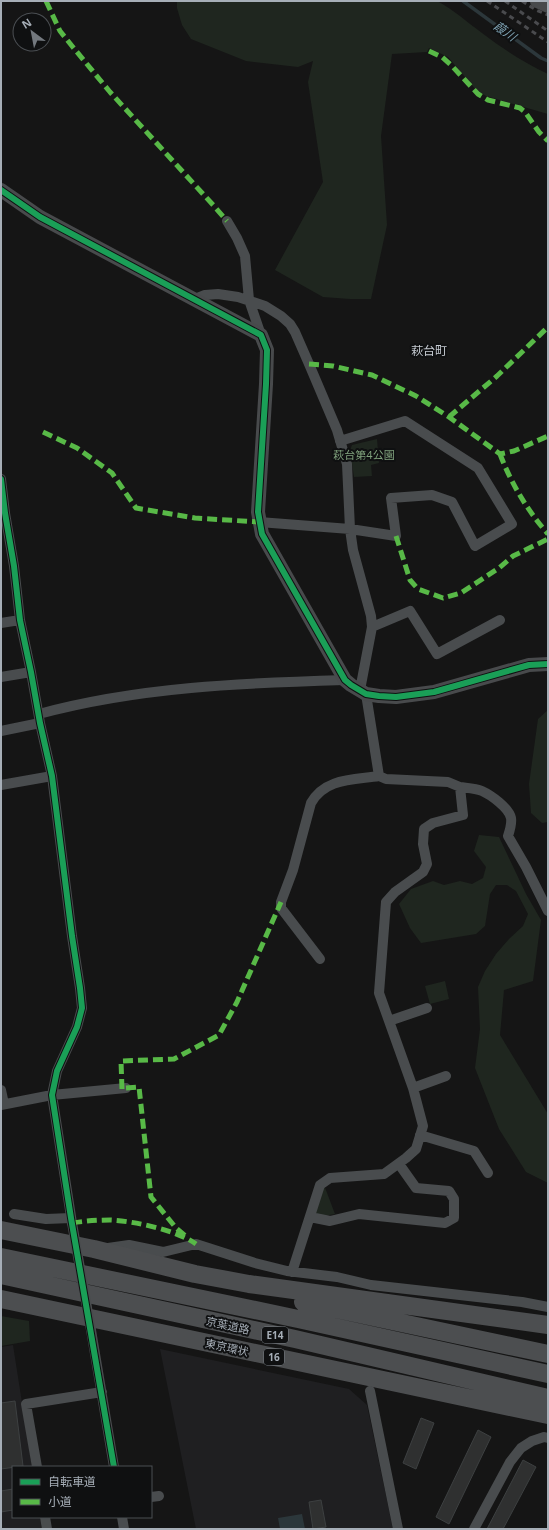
<svg xmlns="http://www.w3.org/2000/svg" width="549" height="1530" font-family="'Open Sans','Noto Sans JP',sans-serif">
<rect width="100%" height="100%" fill="#151515"/>
<path fill="#1f1f21" d="M13,1345L32,1467H13V1517H40L42,1529H1V1347Z
M160,1349L349,1389L367,1405L393,1529H196Z"/>
<path fill="#1f261f" d="M177,1H437C454,10 467,22 482,33C503,49 525,63 548,74V114L486,96L476,90L448,57L429,48L427,52L392,54L381,136L387,225L371,299H350L323,297L275,270L323,182L308,82L313,61L298,67L246,61L191,39L182,25L177,8Z
M377,439L379,463L371,465L372,476L354,477L350,450L352,445Z
M548,710V822L542,823L531,813L529,784L538,719Z
M479,835L499,837L526,894L541,920L533,981L504,990L500,1035L548,1114V1183L526,1172L499,1129L475,1068L480,1029L478,987L485,971L496,954L509,939L523,926L528,914L516,891L507,885H496L490,894L485,926L476,934L421,943L410,928L399,904L411,889L433,881L444,885L460,881L472,884L483,878L486,867L474,851Z
M445,981L449,999L430,1004L425,986Z
M324,1185L335,1214L324,1216L314,1214Z
M1,1316L29,1321L30,1341L1,1346Z"/>
<path fill="#2c373b" d="M302,1514L305,1529H280L278,1518Z"/>
<g fill="none" stroke-linecap="round" stroke-linejoin="round">
<path stroke="#2c373b" stroke-width="3.5" d="M463,1L541,58L548,61"/>
</g>
<path fill="#2f3030" stroke="#3d4041" d="M15,1401L23,1466L1,1469V1403Z
M421,1418L434,1423L416,1469L403,1463Z
M478,1430L491,1437L449,1524L436,1517Z
M523,1460L536,1467L503,1529H487Z
M13,1489V1510L1,1512V1491Z
M321,1500L326,1527L313,1529L309,1502Z"/>
<g fill="none" stroke-linecap="round" stroke-linejoin="round">
<path stroke="#494c4e" stroke-width="10" d="M227,221L237,238L245,256L249,300L261,335
M195,299L205,295L218,294L238,297L265,306L281,316L290,324L295,332L309,364L337,430L347,464L350,529L353,550L371,616L372,627L360,690
M1,479L5,513L14,566L20,620L31,672L40,723L52,776L72,936L80,988L82,1008L77,1027L57,1071L52,1095L72,1223
M259,522L350,529L396,536L391,498L432,495L452,502L475,546L512,524L478,468L405,421L340,441
M1,623L20,620
M372,627L410,611L437,654L500,620
M1,677L31,672
M39,714C138,687 243,683 345,680
M1,731L40,723
M1,785L52,776
M460,787C467,788 475,788 482,791C491,795 509,808 511,818C512,824 510,830 508,836L526,867L548,911
M320,959L281,908V902L293,870L311,803C325,778 353,780 379,776
M389,1021L427,1008
M413,1088L446,1076
M1,1090L4,1104
M1,1105L52,1095L126,1088
M420,1135L474,1151L488,1173
M14,1214L46,1219L71,1218
M310,1217L330,1221L359,1214L445,1223L454,1218V1199L449,1191L416,1188L399,1164
M108,1248L129,1245L163,1252L196,1244L255,1263L287,1271L337,1277L371,1285L522,1302L548,1307
M292,1272L320,1185L330,1178L384,1174L406,1158L416,1149L423,1126L413,1088L379,993L386,902L395,892L423,872L427,864L423,844L424,829L433,823L463,815L460,787L448,782L386,779L379,776L366,694
M91,1330L114,1467
M370,1391L398,1529
M37,1467L26,1404L102,1392
M151,1497L159,1496
M45,1517L47,1529
M122,1517L124,1529
M474,1529L510,1462L521,1448L532,1441L544,1437L548,1438"/>
<path stroke="#484a4c" stroke-width="14" d="M537,1L548,6
M1,190L40,217L261,335L267,350L266,384L258,512L262,534L345,680L351,685L366,694L379,696L396,697L434,692L529,665L548,664"/>
<path stroke="#4c4e50" stroke-width="18" d="M1,1230L94,1249L195,1274L249,1284L548,1325
M1,1257L298,1319L548,1374
M1,1275L295,1339L548,1398
M1,1299L548,1415
M303,1302L548,1354"/>
<path stroke="#4a4b4e" stroke-width="3" stroke-dasharray="5 4" stroke-linecap="butt" d="M487,1L548,42
M505,1L548,31
M522,1L536,10L548,15"/>
<path stroke="#494c4e" stroke-width="10" d="M72,1223L91,1330"/>
<path stroke="#58b947" stroke-width="5" stroke-dasharray="10 5" stroke-linecap="butt" d="M46,1L60,31L72,46L110,92L214,206L227,221
M429,51L442,57L451,65L478,94L488,100L520,108L525,112L539,132L548,141
M309,364L333,366L372,375L416,396L449,417L500,454L514,451L548,436
M449,417L497,376L548,327
M43,432L77,448L112,473L136,508L195,518L259,522
M500,454C511,483 527,510 548,534
M396,536L410,580L418,589L443,598L461,593L499,568L513,556L548,539
M126,1088L139,1087L151,1197L176,1228L188,1238
M122,1089L121,1061L174,1059L219,1035L237,1002L281,902
M72,1223C85,1221 97,1220 110,1220C133,1221 177,1230 196,1244"/>
<g stroke="#0f1011" stroke-width="8">
<path id="cycleway" d="M1,190L40,217L261,335L267,350L266,384L258,512L262,534L345,680L351,685L366,694L379,696L396,697L434,692L529,665L548,664
M1,479L5,513L14,566L20,620L31,672L40,723L52,776L72,936L80,988L82,1008L77,1027L57,1071L52,1095L71,1218L114,1467"/>
</g>
<use href="#cycleway" stroke="#1a9f57" stroke-width="6"/>
</g>
<g text-anchor="middle" dominant-baseline="central" stroke-width="4" stroke-linejoin="round" paint-order="stroke">
<g fill="#0f1011" stroke="#797f85" stroke-width="1">
<rect x="262" y="1327" width="26" height="16" rx="3"/>
<rect x="264" y="1349" width="20" height="16" rx="3"/>
</g>
<g font-size="10" font-weight="bold" fill="#a6aeb7">
<text x="275" y="1335">E14</text>
<text x="274" y="1357">16</text>
</g>
<g font-size="11" fill="#80a27d" stroke="#0f1011">
<text x="364" y="454">萩台第4公園</text>
</g>
<g font-size="11" fill="#a6aeb7" stroke="#0f1011">
<text transform="translate(228 1325) rotate(12)">京葉道路</text>
<text transform="translate(227 1347) rotate(12)">東京環状</text>
</g>
<g font-size="12" font-style="italic" fill="#7da1b2" stroke="#0f1011">
<text transform="translate(505 31) rotate(35)">葭川</text>
</g>
<g font-size="12" fill="#c7ccd3" stroke="#0f1011">
<text x="429" y="350">萩台町</text>
</g>
</g>
<rect width="549" height="1530" fill="none" stroke="#a6aeb7" stroke-width="4"/>
<rect x="12" y="1466" width="140" height="52" fill="#0f1011" stroke="#4b4f53"/>
<rect x="20" y="1479" width="20" height="6" fill="#1a9f57" stroke="#4b4f53"/>
<text x="48" y="1486" font-size="12" fill="#a6aeb7">自転車道</text>
<rect x="20" y="1499" width="20" height="6" fill="#58b947" stroke="#4b4f53"/>
<text x="48" y="1506" font-size="12" fill="#a6aeb7">小道</text>
<g transform="translate(32 32) rotate(328)"><circle r="19" fill="#0f1011" stroke="#4b4f53"/>
<path d="M0-3L7 15L0 10L-7 15Z" fill="#73787e"/>
<text y="-6" font-size="11" font-weight="bold" text-anchor="middle" fill="#a6aeb7">N</text>
</g>
</svg>
